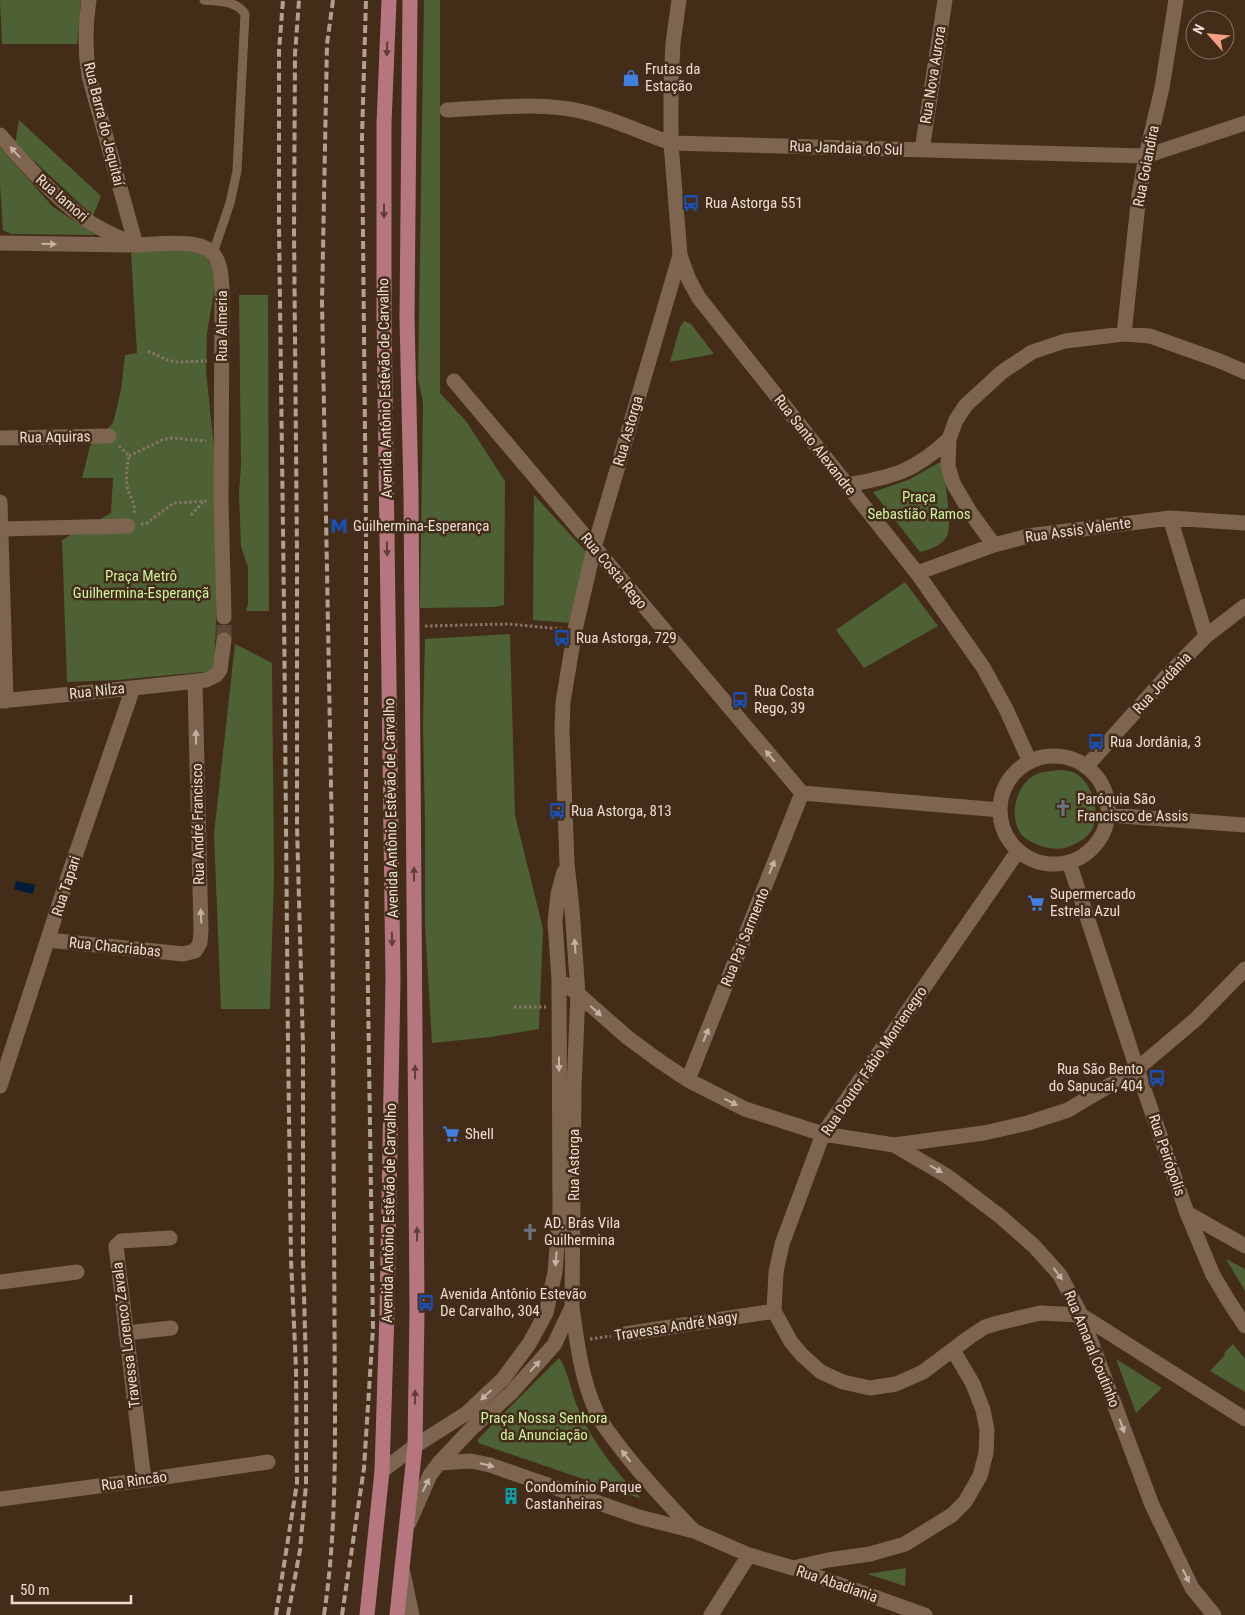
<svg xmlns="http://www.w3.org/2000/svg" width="1245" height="1615" font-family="'Roboto Condensed',sans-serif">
<rect width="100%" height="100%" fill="#432d19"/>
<path fill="#4d6134" d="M0,0H81L77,44H2Z
M424,0H440V393L466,421L505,481L504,605L495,607L420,608L423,402L418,379Z
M19,120L101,196L93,216L15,143Z
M0,147L53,207L96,235L11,234L3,230L0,185Z
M201,249L217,275L207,333L206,371L214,448L218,573L214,671L117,680L67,682L62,540L111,513L113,478H82L90,446L113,423L121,390L125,355L137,353L131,252Z
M239,295H268L269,611H246L248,604V567L241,547L239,492L241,466Z
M684,321L691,324L714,354L670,362L680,327Z
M942,461C944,477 953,524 947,536C943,545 929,550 920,552L873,492L908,480Z
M534,495L588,554L571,623L533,620Z
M905,582L938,626L864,668L836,630Z
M510,634L515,815L543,929L539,1029L491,1037L432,1043L425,925V819L423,725L425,639Z
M235,644L272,663L274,875L270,1009H221L214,834Z
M1060,770C1065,770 1070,771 1075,773C1091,782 1101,811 1093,827C1089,837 1080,842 1070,846C1061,850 1053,849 1044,847C1036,844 1027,841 1021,834C1008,816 1016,783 1037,774C1044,771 1052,771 1060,770Z
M1226,1259L1245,1269V1291Z
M1233,1344L1245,1359V1392L1210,1371L1225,1355L1224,1353Z
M559,1358C567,1367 572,1395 578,1408C591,1440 616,1472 640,1497L639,1498L478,1443V1439Z
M1116,1359L1162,1388L1136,1413Z
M906,1568L905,1586L867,1574Z"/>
<path fill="#001c3b" d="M16,881L35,885L33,894L14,889Z"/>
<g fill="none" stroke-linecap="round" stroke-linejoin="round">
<path stroke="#5c4735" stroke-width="15" stroke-dasharray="15 8" stroke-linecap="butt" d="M224,640V617"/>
<path stroke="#887565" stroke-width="3" stroke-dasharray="2.5 2.5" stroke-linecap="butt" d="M148,351L167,360L175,362L207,361
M119,446L129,456C127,468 125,478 128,490C131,499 136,504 134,514
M129,456L162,440L171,438L206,441
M191,515L204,501
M141,524L147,523L174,503L208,501
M425,626L508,624L561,629
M514,1007H546
M590,1339L611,1336"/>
<path stroke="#7e6550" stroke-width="9" d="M204,0C219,2 236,0 245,14L237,171L230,203L213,253"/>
<path stroke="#7e6550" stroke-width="15" d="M89,0C85,25 85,51 89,76L136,245
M447,110C492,108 540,101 584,112C614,119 642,133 671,143L1146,156L1245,123
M0,135C25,164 54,197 85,219C100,230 118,237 136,245
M922,150L945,0
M0,243L129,245
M680,255L689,280L699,298L917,573L983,667L1006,709L1030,762
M1124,334L1139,195L1146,156L1162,88L1176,0
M454,381L802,793L1000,810
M0,438L109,436
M846,485C893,477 914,472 949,439
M0,502L6,701
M1170,518L1206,636
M0,529L128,526
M994,545L970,512L953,483L948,466L949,439L956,420L966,405L1002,372L1032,352L1065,341L1124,334L1150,336L1220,361L1245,372
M917,573L994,545L1028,536L1170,518L1245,523
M0,701L133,688
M1000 810a54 54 0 1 1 108 0a54 54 0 1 1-108 0Z
M1086,767L1165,678L1206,636L1245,606
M1108,815L1245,825
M1018,851L823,1134L782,1244L776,1272L774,1311L791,1342L802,1355L821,1372L843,1382L870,1388L896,1384L923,1372L971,1336L985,1327L998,1323L1040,1313L1081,1315L1245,1419
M1069,862L1137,1069L1187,1213L1213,1275L1228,1300L1245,1326
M48,940L183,954L195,951L200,943L201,931L195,682
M559,980L578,994L627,1037L658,1060L688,1080L745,1109L823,1134L894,1145L984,1133L1028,1123L1068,1110L1137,1069L1195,1020L1245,969
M688,1080L802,793
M894,1145L947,1176L1001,1217L1034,1246L1060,1275L1081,1315L1152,1505L1192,1588L1214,1615
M1187,1213L1245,1246
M0,1282L77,1272
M572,1307C577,1342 581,1378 596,1411C601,1424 611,1435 619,1446C642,1476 667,1503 693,1530
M126,1333L171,1328
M625,1334L774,1311
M439,1463L471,1461L490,1465L639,1517L694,1531L749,1555L793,1568L925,1615
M382,1471L415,1446L467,1413L503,1379L529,1344L546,1313L555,1272L560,1211L559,980L555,922L558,894L564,872
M144,1480L116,1246L121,1241L170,1238
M0,1499L144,1480L268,1462
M409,1523L430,1475L439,1463L470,1430L511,1393L554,1345L572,1307L574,1087L578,994L572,909L567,863L562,729L563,702L575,630L594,548L680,255L671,143V85L673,43L679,0
M793,1568L828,1560L870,1554L905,1544L952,1515L965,1502L980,1476L986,1453L987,1430L983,1410L973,1384L953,1350
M403,1573L412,1615
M711,1615L749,1555"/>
<path stroke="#7e6550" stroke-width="15" d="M136,245C156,245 202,237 214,255C221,264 221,277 222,288L221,501L224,617
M0,1086L70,871L133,688L206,680L216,675L220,670L224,640"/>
<path stroke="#b67680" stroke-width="15" d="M367,1615L382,1471L387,1312L393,980L384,314V124L389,0
M397,1615L415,1446L417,1311L411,493L407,318L410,0"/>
<path stroke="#b1a091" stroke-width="4" stroke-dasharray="8 4" stroke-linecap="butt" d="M276,1615L297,1483L296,1368L291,1260L288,1045L284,607L279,227V51L283,0
M288,1615L300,1550L306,1485V1367L303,1259V1047L297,826V553L294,230L295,54L299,0
M324,1615C334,1549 335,1483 335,1416L332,840L322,301L327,44L333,0
M342,1615L364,1468L373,1328L366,859V530L362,137L366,0"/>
</g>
<defs><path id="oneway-solid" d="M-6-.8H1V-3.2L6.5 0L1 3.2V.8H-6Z" transform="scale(1.25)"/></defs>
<g fill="#603f33">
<use href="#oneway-solid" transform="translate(387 49) rotate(92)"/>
<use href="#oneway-solid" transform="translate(384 211) rotate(90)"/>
<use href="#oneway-solid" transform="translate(387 549) rotate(89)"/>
<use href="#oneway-solid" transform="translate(414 874) rotate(-90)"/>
<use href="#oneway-solid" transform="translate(392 939) rotate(89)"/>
<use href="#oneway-solid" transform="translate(415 1072) rotate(-90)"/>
<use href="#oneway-solid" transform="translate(417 1234) rotate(-90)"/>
<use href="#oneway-solid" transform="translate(415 1397) rotate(-89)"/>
</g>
<g fill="#c5b2a4">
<use href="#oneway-solid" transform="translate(15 152) rotate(-132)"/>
<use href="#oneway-solid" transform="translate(49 244) rotate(1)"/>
<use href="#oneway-solid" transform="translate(196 737) rotate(-91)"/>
<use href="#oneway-solid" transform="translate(770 756) rotate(-130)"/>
<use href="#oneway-solid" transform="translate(772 867) rotate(-68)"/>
<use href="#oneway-solid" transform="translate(201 916) rotate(-93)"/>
<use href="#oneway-solid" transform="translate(575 946) rotate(-94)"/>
<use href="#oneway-solid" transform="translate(596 1011) rotate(42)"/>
<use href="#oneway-solid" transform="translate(706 1035) rotate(-68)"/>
<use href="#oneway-solid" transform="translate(559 1064) rotate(90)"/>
<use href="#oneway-solid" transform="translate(731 1102) rotate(27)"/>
<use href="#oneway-solid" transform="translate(936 1169) rotate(30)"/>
<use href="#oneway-solid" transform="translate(556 1259) rotate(95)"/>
<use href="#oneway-solid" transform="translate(1058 1274) rotate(54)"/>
<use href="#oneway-solid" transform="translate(535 1366) rotate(-48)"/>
<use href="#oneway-solid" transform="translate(486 1395) rotate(137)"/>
<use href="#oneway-solid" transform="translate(1122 1426) rotate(70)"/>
<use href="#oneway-solid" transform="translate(626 1456) rotate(-128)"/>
<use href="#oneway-solid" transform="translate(487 1465) rotate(14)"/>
<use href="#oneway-solid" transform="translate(426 1485) rotate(-64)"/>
<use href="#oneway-solid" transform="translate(1186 1576) rotate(64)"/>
</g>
<defs>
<g id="shop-bare" transform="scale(1.35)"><path d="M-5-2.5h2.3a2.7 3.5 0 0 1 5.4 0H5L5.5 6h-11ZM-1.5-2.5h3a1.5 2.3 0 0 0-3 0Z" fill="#3f7fe0" stroke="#432d19" stroke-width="2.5" paint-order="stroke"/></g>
<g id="bus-bare" transform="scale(1.35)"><path d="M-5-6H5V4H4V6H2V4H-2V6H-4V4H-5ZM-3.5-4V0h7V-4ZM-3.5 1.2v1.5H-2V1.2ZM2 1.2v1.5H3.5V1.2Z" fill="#1a4fb4" stroke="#432d19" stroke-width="2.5" paint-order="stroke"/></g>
<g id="metro-bare" transform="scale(1.35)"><path d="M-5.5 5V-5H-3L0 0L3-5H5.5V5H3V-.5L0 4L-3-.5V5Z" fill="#1a4fb4" stroke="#432d19" stroke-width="2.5" paint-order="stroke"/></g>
<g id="church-bare" transform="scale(1.35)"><path d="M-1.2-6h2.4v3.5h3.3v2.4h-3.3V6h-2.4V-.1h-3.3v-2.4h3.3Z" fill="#6b7280" stroke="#432d19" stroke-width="2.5" paint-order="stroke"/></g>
<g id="supermarket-bare" transform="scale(1.35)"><path d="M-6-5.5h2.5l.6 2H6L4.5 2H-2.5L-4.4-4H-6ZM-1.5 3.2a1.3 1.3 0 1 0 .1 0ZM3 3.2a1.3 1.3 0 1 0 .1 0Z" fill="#3f7fe0" stroke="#432d19" stroke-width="2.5" paint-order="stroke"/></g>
<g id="building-bare" transform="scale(1.35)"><path d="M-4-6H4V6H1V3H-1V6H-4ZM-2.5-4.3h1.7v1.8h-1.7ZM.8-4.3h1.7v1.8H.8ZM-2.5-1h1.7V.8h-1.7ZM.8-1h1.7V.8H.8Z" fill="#0f9aa8" stroke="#432d19" stroke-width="2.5" paint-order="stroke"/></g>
</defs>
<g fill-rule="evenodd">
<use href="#shop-bare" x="631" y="78"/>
<use href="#bus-bare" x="691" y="203"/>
<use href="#metro-bare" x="339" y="526"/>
<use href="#bus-bare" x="562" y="638"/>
<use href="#bus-bare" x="740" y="700"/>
<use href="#bus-bare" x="1096" y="742"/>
<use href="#church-bare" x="1063" y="808"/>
<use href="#bus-bare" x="557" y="811"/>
<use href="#supermarket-bare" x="1036" y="903"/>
<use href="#bus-bare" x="1157" y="1078"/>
<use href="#supermarket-bare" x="451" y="1134"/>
<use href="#church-bare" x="530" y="1232"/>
<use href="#bus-bare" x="426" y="1303"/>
<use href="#building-bare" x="511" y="1496"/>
</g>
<g text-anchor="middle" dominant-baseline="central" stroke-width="5" stroke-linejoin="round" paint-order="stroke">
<g font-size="15" fill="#ebdcd1" stroke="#432d19" text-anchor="start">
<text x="645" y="69">Frutas da<tspan x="645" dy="17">Estação</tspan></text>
<text x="705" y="203">Rua Astorga 551</text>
<text x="353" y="526">Guilhermina-Esperança</text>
<text x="576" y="638">Rua Astorga, 729</text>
<text x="754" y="691">Rua Costa<tspan x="754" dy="17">Rego, 39</tspan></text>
<text x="1110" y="742">Rua Jordânia, 3</text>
<text x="1077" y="799">Paróquia São<tspan x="1077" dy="17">Francisco de Assis</tspan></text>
<text x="571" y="811">Rua Astorga, 813</text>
<text x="1050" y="894">Supermercado<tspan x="1050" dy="17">Estrela Azul</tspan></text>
<text x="1143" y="1069" text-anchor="end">Rua São Bento<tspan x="1143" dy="17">do Sapucaí, 404</tspan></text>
<text x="465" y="1134">Shell</text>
<text x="544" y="1223">AD. Brás Vila<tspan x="544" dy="17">Guilhermina</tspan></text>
<text x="440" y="1294">Avenida Antônio Estevão<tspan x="440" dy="17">De Carvalho, 304</tspan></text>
<text x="525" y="1487">Condomínio Parque<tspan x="525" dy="17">Castanheiras</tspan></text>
</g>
<g font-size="15" fill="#ebdcd1" stroke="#432d19">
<text transform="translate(933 75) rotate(-81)">Rua Nova Aurora</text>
<text transform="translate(104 124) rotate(76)">Rua Barra do Jequitaí</text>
<text transform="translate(846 148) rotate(2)">Rua Jandaia do Sul</text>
<text transform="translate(1146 166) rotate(-79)">Rua Goiandira</text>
<text transform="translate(62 198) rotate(41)">Rua Iamori</text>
<text transform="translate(222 326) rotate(-90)">Rua Almeria</text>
<text transform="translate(385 388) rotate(-91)">Avenida Antônio Estêvão de Carvalho</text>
<text transform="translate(628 431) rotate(-74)">Rua Astorga</text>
<text transform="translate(55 437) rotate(-1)">Rua Aquiras</text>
<text transform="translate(815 445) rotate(52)">Rua Santo Alexandre</text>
<text transform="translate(1078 530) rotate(-8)">Rua Assis Valente</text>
<text transform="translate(614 571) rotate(50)">Rua Costa Rego</text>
<text transform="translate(1162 683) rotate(-47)">Rua Jordânia</text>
<text transform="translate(97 691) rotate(-6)">Rua Nilza</text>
<text transform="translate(391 808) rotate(-91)">Avenida Antônio Estêvão de Carvalho</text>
<text transform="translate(198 824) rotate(-91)">Rua André Francisco</text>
<text transform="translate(66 886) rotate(-72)">Rua Tapari</text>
<text transform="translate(745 937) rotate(-68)">Rua Pai Sarmento</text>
<text transform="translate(115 947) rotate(6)">Rua Chacriabas</text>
<text transform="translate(874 1061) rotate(-56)">Rua Doutor Fábio Montenegro</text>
<text transform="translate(1167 1155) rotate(71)">Rua Peirópolis</text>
<text transform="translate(574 1165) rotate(-90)">Rua Astorga</text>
<text transform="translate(389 1213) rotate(-89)">Avenida Antônio Estêvão de Carvalho</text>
<text transform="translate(676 1326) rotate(-9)">Travessa André Nagy</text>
<text transform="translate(126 1335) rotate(-97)">Travessa Lorenco Zavala</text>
<text transform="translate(1092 1349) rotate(68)">Rua Amaral Coutinho</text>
<text transform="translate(134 1481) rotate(-8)">Rua Rincão</text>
<text transform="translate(837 1584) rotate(19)">Rua Abadiania</text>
</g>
<g font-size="15" fill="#cdf39f" stroke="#432d19">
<text x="919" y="497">Praça<tspan x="919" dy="17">Sebastião Ramos</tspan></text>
<text x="141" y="576">Praça Metrô<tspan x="141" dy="17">Guilhermina-Esperançã</tspan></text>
<text x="544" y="1418">Praça Nossa Senhora<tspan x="544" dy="17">da Anunciação</tspan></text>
</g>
</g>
<g transform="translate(1210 35) rotate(297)"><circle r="24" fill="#432d19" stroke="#867363"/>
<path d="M0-4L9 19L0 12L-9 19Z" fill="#f39f84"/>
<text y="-8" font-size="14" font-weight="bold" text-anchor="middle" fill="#ebdcd1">N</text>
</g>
<path d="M12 1595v8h119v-8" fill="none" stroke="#ebdcd1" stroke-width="2.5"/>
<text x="20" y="1595" font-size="15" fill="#ebdcd1" stroke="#432d19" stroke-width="4" paint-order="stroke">50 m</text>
</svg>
